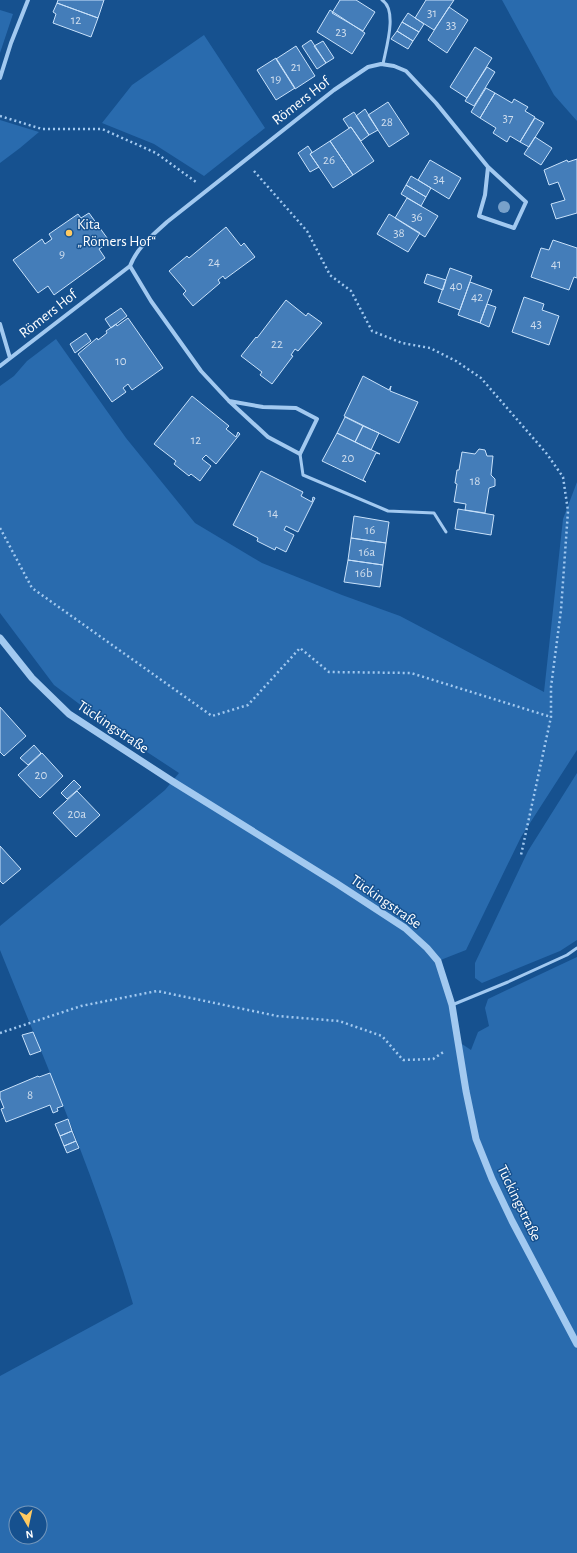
<svg xmlns="http://www.w3.org/2000/svg" width="577" height="1553" font-family="'Alegreya Sans',sans-serif">
<rect width="100%" height="100%" fill="#16518f"/>
<path fill="#296bae" fill-rule="evenodd" d="M502,0H577V121L554,95Z
M0,10L13,14L0,53Z
M204,35L265,128L204,176L154,144L102,123L132,85Z
M0,120L39,132L20,148L0,163Z
M56,339L126,438L195,523L262,563L342,595L400,616L544,692L563,519L577,482V750L521,837L466,950L438,961L459,1042L471,1050L478,1032L489,1026L485,1008L488,999L577,957V1553H0V1376L133,1304C98,1183 47,1067 0,950V926L165,790L179,773L118,733L54,685L0,613V386L14,376L27,361ZM16,1513H40V1537H16Z
M577,773V940L560,951L482,983L475,978V963L528,851Z"/>
<path fill="#447db9" stroke="#c9e2fb" d="M58,0H104L98,18L57,3Z
M340,0H356L375,12L363,31L332,13Z
M426,0H454L434,30L415,18Z
M57,3L98,18L91,37L53,23L56,14L53,12Z
M449,7L468,20L447,53L428,40Z
M330,10L365,33L352,54L317,32Z
M408,13L424,24L419,32L402,22Z
M402,22L419,32L413,41L397,31Z
M397,31L413,41L408,49L391,39Z
M311,40L326,63L317,69L302,46Z
M323,41L334,58L326,63L314,46Z
M296,46L315,76L295,89L276,59Z
M475,47L492,58L467,98L450,87Z
M276,58L295,88L276,100L257,70Z
M487,67L495,72L474,106L465,101Z
M486,88L495,93L480,118L471,112Z
M495,93L512,103L514,99L528,107L525,111L535,117L520,142L510,136L507,142L493,133L496,128L480,118Z
M388,102L409,134L389,147L368,115Z
M365,109L378,130L369,135L356,116Z
M354,112L369,135L361,141L351,127L349,128L343,119Z
M535,118L544,123L529,147L520,142Z
M351,127L374,161L353,175L330,141Z
M535,137L552,148L541,165L524,154Z
M330,141L353,175L333,188L310,154Z
M308,146L312,152L310,154L319,167L310,172L298,153Z
M577,159V213L556,219L551,204L565,200L558,182L549,185L544,170L567,160L568,162Z
M430,160L461,178L449,199L418,180Z
M411,176L431,188L426,197L406,185Z
M406,185L426,197L421,206L401,194Z
M407,198L438,216L425,237L395,218Z
M89,213L110,242L99,249L105,258L54,295L48,286L38,293L13,260L42,239L45,244L52,239L49,234L78,214L81,218Z
M389,214L420,233L408,252L377,234Z
M226,227L241,246L244,243L255,257L225,279L223,276L218,280L220,283L193,306L183,294L186,291L169,271L187,256L189,258Z
M553,240L577,248V278L574,277L569,290L531,277L541,248L549,250Z
M450,268L472,276L460,310L438,302Z
M427,274L446,280L443,290L424,283Z
M470,282L492,290L480,323L458,315Z
M524,297L544,304L542,310L559,316L549,345L512,332Z
M286,300L306,316L308,313L322,323L298,351L295,349L291,355L293,356L272,384L260,375L262,372L241,356L256,337L257,338Z
M487,304L496,307L489,327L480,323Z
M121,308L127,316L111,328L105,319Z
M128,318L163,368L132,390L128,384L123,388L126,392L112,402L78,354L97,338L98,340L107,333L106,331L116,324L117,326Z
M86,333L91,341L75,353L70,344Z
M363,376L389,390L391,386L390,391L418,402L399,443L344,416Z
M192,396L229,426L226,429L236,437L238,432L240,434L216,464L206,455L202,459L211,466L200,481L191,474L189,476L174,464L176,461L154,444Z
M345,417L363,426L355,442L337,433Z
M363,426L379,433L371,450L355,442Z
M337,433L380,454L376,453L363,480L366,482L322,461Z
M479,449L485,450L487,456H493L491,475L495,479V486L489,488L485,513L465,510L466,504L454,502L457,484L455,483L457,470H459L462,452L475,454Z
M261,471L303,492L301,496L312,502L313,497L315,498L298,532L286,526L284,530L294,535L286,552L276,547L275,550L257,541L258,538L233,525Z
M458,509L494,515L491,535L455,529Z
M354,516L389,522L386,543L351,538Z
M351,538L386,543L383,565L348,560Z
M348,560L383,565L380,587L344,582Z
M0,707L26,736L4,756L0,752Z
M34,745L41,753L28,765L20,758Z
M42,753L63,776L40,798L18,775Z
M74,780L81,787L67,799L61,793Z
M77,791L100,815L76,837L53,813Z
M0,846L21,869L3,884L0,881Z
M33,1032L41,1051L30,1055L22,1035Z
M50,1073L63,1106L57,1108L58,1111L53,1113L50,1105L6,1122L1,1109L4,1108L0,1098V1092L38,1076L39,1077Z
M68,1119L72,1131L60,1136L55,1124Z
M72,1131L76,1141L64,1146L60,1136Z
M76,1141L79,1148L67,1153L64,1146Z"/>
<g fill="none" stroke-linecap="round" stroke-linejoin="round">
<path stroke="#a2c9f0" stroke-width="2.5" stroke-dasharray="2 3" stroke-linecap="butt" d="M0,116L42,129H102L156,153L196,182
M254,171L307,231L330,275L351,291L372,331L402,343L430,348L456,361L481,378L547,454L563,477L568,511L561,610L551,687V717L521,855
M0,528L32,588L212,716L248,705L300,648L329,672L411,673L551,717
M0,1033L81,1006L157,991L277,1016L339,1021L382,1036L403,1060L433,1059L445,1051"/>
<path stroke="#a2c9f0" stroke-width="3" d="M382,0C398,10 386,48 383,64
M300,454L303,475L388,511L434,513L446,532
M452,1005L508,982L567,955L577,948"/>
<path stroke="#a2c9f0" stroke-width="4" d="M0,78L11,43L28,0
M130,266L151,301L201,371L229,401L268,437L300,454L317,419L296,408L263,407L229,401
M0,324L10,358
M0,366L130,266C138,246 152,236 167,222L334,90L368,67L381,64L394,66L406,71L436,103L488,167L485,195L479,216L514,228L526,202L488,167"/>
<path stroke="#a2c9f0" stroke-width="7" d="M0,638L32,678L69,714L172,781L336,883L405,928L427,948L438,961L452,1005L466,1091L476,1139L492,1179L512,1221L577,1344"/>
</g>
<circle fill="#78a1ca" cx="504" cy="207" r="6"/>
<circle fill="#ffca61" stroke="#16518f" stroke-width="1.5" cx="69" cy="233" r="4"/>
<g text-anchor="middle" dominant-baseline="central" stroke-width="3" stroke-linejoin="round" paint-order="stroke">
<g font-size="13" fill="#d0deee">
<text x="432" y="13">31</text>
<text x="76" y="20">12</text>
<text x="451" y="25">33</text>
<text x="341" y="32">23</text>
<text x="296" y="67">21</text>
<text x="276" y="79">19</text>
<text x="508" y="118">37</text>
<text x="387" y="122">28</text>
<text x="329" y="160">26</text>
<text x="439" y="179">34</text>
<text x="417" y="217">36</text>
<text x="399" y="233">38</text>
<text x="62" y="254">9</text>
<text x="214" y="262">24</text>
<text x="556" y="264">41</text>
<text x="456" y="286">40</text>
<text x="477" y="297">42</text>
<text x="536" y="324">43</text>
<text x="277" y="344">22</text>
<text x="121" y="361">10</text>
<text x="196" y="440">12</text>
<text x="348" y="458">20</text>
<text x="475" y="481">18</text>
<text x="273" y="513">14</text>
<text x="370" y="530">16</text>
<text x="367" y="552">16a</text>
<text x="364" y="573">16b</text>
<text x="41" y="775">20</text>
<text x="77" y="814">20a</text>
<text x="30" y="1095">8</text>
</g>
<g font-size="15" fill="#fff" stroke="#16518f">
<text transform="translate(301 101) rotate(-38)">Römers Hof</text>
<text transform="translate(48 314) rotate(-38)">Römers Hof</text>
<text transform="translate(113 727) rotate(34)">Tückingstraße</text>
<text transform="translate(386 902) rotate(35)">Tückingstraße</text>
<text transform="translate(519 1203) rotate(64)">Tückingstraße</text>
</g>
<g font-size="15" fill="#fff" stroke="#16518f" text-anchor="start">
<text x="77" y="224">Kita<tspan x="77" dy="17">„Römers Hof“</tspan></text>
</g>
</g>
<g transform="translate(28 1525) rotate(171)"><circle r="19" fill="#16518f" stroke="#7397bc"/>
<path d="M0-3L7 15L0 10L-7 15Z" fill="#ffca61"/>
<text y="-6" font-size="11" font-weight="bold" text-anchor="middle" fill="#ffffff">N</text>
</g>
</svg>
